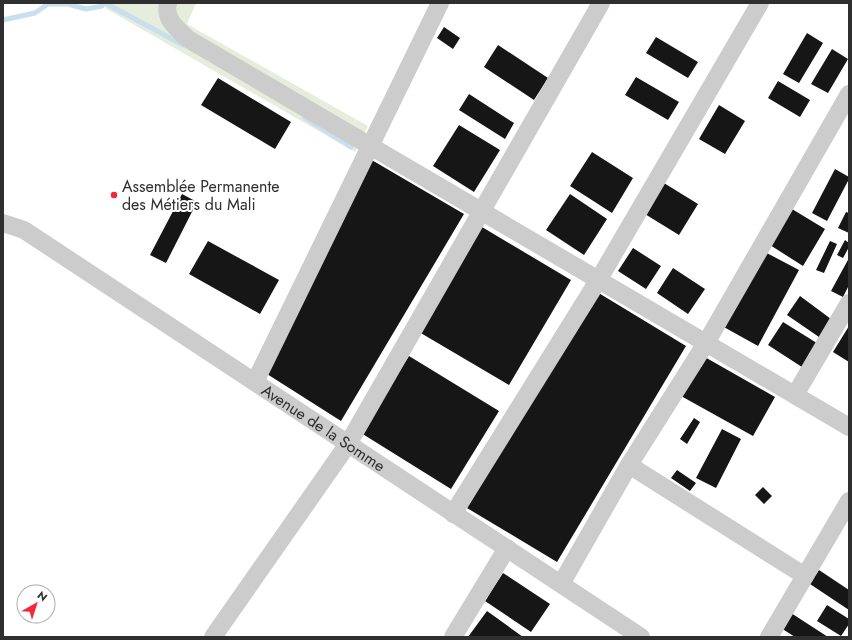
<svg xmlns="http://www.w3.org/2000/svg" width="852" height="640" font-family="Jost,sans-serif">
<rect width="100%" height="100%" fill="#fff"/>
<path fill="#e6eddc" d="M108,3H196L187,24L368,126L355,152L105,8Z"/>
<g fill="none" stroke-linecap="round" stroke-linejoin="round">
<path stroke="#c7dfee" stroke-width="5" d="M105,3L183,45
M3,20L35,13L48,4H68L86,9L102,6L104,3
M305,118L351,147"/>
</g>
<path fill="#161616" d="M444,27L460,38L453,49L437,38Z
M807,33L823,43L799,83L783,74Z
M656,37L698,62L688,78L646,53Z
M498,45L548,78L534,100L484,67Z
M832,49L848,59L828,93L811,84Z
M636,77L679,102L668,120L625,95Z
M218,78L291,122L275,149L201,105Z
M778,81L810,100L800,117L768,98Z
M469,94L514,123L505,139L459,110Z
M719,105L745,121L725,154L699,139Z
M459,125L500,150L474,192L433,166Z
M592,152L633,178L612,213L570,186Z
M370,159L464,214L341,421L267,374Z
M835,169L849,177V179L827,221L812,213Z
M659,180L698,204L679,235L640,211Z
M182,194L197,202L166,263L150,255Z
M570,194L607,219L584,255L546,230Z
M792,209L825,229L803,266L770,245Z
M846,212L849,213V233L838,228Z
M482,227L571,280L509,385L419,332Z
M845,240L849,243V247L843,258L837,255Z
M208,241L279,280L260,314L189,274Z
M830,241L837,244L824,273L816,270Z
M633,248L661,266L646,289L618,271Z
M763,251L799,270L758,346L722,326Z
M849,258V285L843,297L831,291Z
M673,268L705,289L688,314L657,293Z
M597,292L686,346L557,562L467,508Z
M800,296L831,319L819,337L787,315Z
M783,322L820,345L805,369L768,345Z
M849,326V362L833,352Z
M409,356L499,411L451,489L361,433Z
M703,356L775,397L753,436L681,396Z
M694,418L700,422L687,444L680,439Z
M722,429L741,439L716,488L696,478Z
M677,470L696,483L690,491L671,478Z
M763,487L772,496L764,504L755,495Z
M819,570L849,590V610L810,584Z
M503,573L550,604L531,632L485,601Z
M827,605L849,619V624L841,636L817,621Z
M487,611L523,637H468Z
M791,613L828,637H795L781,628Z"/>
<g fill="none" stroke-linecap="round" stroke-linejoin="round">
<g stroke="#ccc" stroke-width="18">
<path d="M168,3C164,20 177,28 188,39L849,427"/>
<path id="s1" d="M3,223L24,230L641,637"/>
<path d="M255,382L440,3"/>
<path d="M795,395L849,303"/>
<path d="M629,465L805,576"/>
<path d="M453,514L599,279L760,3"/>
<path d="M561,584L629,465L706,343L849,94"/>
<path d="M213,637L348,444L601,3"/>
<path d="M453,637L507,548"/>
<path d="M769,637L849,501"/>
</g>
</g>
<circle fill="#f02837" stroke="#fff" stroke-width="1.5" cx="114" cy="195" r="4"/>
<g text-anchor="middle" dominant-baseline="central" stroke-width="4" stroke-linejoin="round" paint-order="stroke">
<g font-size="16" fill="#2f2f2f" stroke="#fff" text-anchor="start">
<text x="122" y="186">Assemblée Permanente<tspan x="122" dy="18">des Métiers du Mali</tspan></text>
</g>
<g font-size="16" fill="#2f2f2f" stroke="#fff">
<text stroke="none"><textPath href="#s1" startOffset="381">Avenue de la Somme</textPath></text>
</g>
</g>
<rect width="852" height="640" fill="none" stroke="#2f2f2f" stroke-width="8"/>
<g transform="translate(36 604) rotate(39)"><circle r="19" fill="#ffffff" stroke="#acacac"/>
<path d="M0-3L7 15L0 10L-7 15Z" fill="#f02837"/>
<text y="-6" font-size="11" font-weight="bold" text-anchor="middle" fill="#2f2f2f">N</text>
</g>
</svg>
